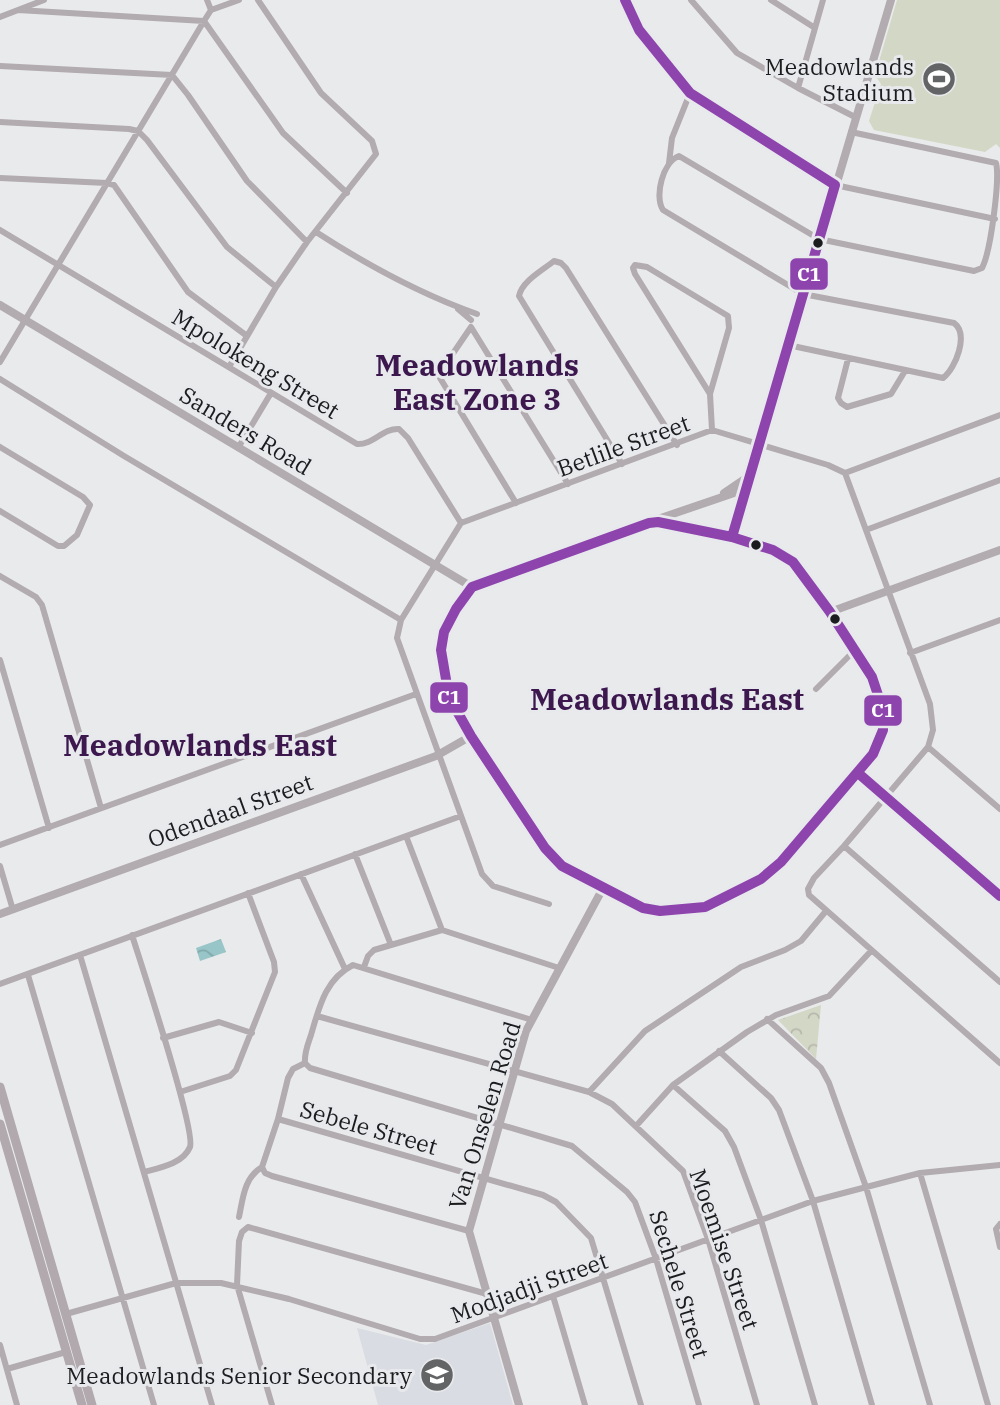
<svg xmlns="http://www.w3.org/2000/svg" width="1000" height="1405" font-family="'IBM Plex Serif',serif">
<defs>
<pattern id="park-crowns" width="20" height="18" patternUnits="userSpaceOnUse" patternTransform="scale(1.75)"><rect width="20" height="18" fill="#d3d7c6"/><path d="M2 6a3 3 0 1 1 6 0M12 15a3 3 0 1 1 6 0" fill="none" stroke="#b5b8aa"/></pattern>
<pattern id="water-waves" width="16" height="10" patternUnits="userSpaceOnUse" patternTransform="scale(1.75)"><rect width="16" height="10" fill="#97c5c8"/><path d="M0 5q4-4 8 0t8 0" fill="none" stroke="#82a9ab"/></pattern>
</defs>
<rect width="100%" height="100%" fill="#e9eaeb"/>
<path fill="#d9dce2" d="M490,1323L513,1405H378L357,1328L426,1345Z"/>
<path fill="url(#park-crowns)" d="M821,1005L816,1059L778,1020Z"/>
<path fill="#d3d7c6" d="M897,0H1000V148L996,144L985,152L874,130L869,121L881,84L875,75Z"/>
<path fill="url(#water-waves)" d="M221,939L226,952L200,961L196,948Z"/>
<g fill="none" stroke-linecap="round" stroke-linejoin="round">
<path stroke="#b2abaf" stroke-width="6" d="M207,0L211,10
M625,0L639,30L690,93L835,185L995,219
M691,0L737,53L798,88L855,117
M771,0L815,28
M18,10L204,21L283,133L347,193
M0,17L44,0
M0,66L172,75L188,95L247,181L307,242
M798,88L823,0
M0,122L129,129L138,131L147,140L227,247L276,287
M669,163L672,138L690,93
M0,178L107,183L114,185L188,292L247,336
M0,230L357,444C373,445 383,428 399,429L408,438L461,523
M316,232C367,265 420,294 477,314
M458,309L471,320
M788,345L943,378C956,368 969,334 954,323L803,294L663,210C654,196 663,162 679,156L819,239L974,271L982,268C991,251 1000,178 996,163L851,132
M848,359L838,398L841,403L847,407L891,394L905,371
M0,362L204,21L211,10L239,0
M229,367L276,287L307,242L376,154L372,141L321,93L258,0
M0,379L124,456L401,620
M710,394L729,328L728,316L647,267L635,265L633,268L635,274L710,394L712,430
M0,447L83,497L90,505L77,535L64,546H58L0,511
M238,448L271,393
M622,464L519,296C522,281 543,270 554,261L561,263L566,268L677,445
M845,473L1000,415
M516,503L440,378L441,371L471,327L568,484
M866,530L1000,480
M0,576L36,597L42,605L101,808
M910,653L1000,620
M0,660L49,828
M816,689L855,650
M928,747L1000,809
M406,836L442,930
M0,845L416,694
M844,846L1000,982
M355,854L391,945
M0,866L13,910
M301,874L345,969
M549,904L493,886L482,874L397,638L401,620L461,523L712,430L828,465L845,473L930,704L933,730L928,747L844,846L814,878L808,889L809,895L1000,1063
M442,930L559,968
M132,935C141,964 196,1130 190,1147C183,1164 159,1168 144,1172
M80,955L212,1405
M364,967L368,956L374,950L442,930
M28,975L154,1405
M0,984L461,816
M317,1016L589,1092L612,1104L683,1171L708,1239L757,1405
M767,1019L821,1068L829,1083L866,1187L930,1405
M163,1038L219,1022L252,1033
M719,1051L771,1098L779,1110L813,1201L872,1405
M305,1063L310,1068L572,1146L627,1192L635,1202L656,1259L699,1405
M305,1063C304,1053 308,1044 311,1035C319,1008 325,979 353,965L532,1020
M673,1085L725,1131L734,1147L761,1220L815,1405
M180,1092L230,1076L236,1070L275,972L274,962L248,893
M589,1092L645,1031L741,967L785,950L801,941L826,911
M278,1119L543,1195L556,1202L591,1238L641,1405
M636,1126L673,1085L747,1032L776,1015L829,996L871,951
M262,1167L265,1173L272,1176L469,1231
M262,1167L278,1119L288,1078L293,1069L305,1063
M920,1173L988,1405
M239,1217C243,1198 244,1178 262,1167
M1000,1224L996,1229L1000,1247
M553,1296L585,1405
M66,1314L176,1283H221L289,1299L420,1339H435L813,1201L920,1173L1000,1165
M0,1345L17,1405
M7,1369L66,1352
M272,1405L237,1285L239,1241L242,1232L248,1227L487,1294"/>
<path stroke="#b2abaf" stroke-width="8" d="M0,305L472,587
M724,493L749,476
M655,520L737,492L744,494
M658,522L732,537L773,550L793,562L830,612L872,677L883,710V730L873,754L781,862L761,879L705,907L660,911L643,908L562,866L545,848L471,736L449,697L445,681L441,650L444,632L456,609L472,587L649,523Z
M732,537L891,0
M830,612L1000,550
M858,773L1000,896
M0,914L436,756L471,736
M519,1405L469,1231L526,1031L603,888"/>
<path stroke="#b1a9ae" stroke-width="9" d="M0,1087L92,1405
M0,1124L82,1405"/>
<g stroke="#e8e9ec" stroke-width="16">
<path id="bus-1" d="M625,0L639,30L690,93L835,185L732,537
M658,522L732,537L773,550L793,562L830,612L872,677L883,710V730L873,754L781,862L761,879L705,907L660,911L643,908L562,866L545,848L471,736L449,697L441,650L444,632L456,609L472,587L649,523Z
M858,773L1000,896"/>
</g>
<use href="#bus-1" stroke="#8e44ad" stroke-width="10"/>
</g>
<defs>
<g id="stadium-disc" transform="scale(1.75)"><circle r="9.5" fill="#636465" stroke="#e8e9ec"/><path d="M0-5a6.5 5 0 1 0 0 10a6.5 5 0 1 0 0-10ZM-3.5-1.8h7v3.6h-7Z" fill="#fff"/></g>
<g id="school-disc" transform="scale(1.75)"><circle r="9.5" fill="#636465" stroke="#e8e9ec"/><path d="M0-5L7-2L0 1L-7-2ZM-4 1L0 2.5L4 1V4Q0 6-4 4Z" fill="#fff"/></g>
</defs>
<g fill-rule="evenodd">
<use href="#stadium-disc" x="939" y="79"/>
<use href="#school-disc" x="437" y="1375"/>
</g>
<g fill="#1b1c1d" stroke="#e8e9ec" stroke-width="2.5">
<circle cx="818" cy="243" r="6"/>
<circle cx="756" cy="545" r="6"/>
<circle cx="835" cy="619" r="6"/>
</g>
<g text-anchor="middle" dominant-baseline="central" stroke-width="6" stroke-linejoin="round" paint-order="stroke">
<g font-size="23" fill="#1b1c1d" stroke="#e8e9ec" text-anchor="end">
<text x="914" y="66">Meadowlands<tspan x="914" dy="26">Stadium</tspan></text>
<text x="412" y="1375">Meadowlands Senior Secondary</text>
</g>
<g font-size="23" fill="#1b1c1d" stroke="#e8e9ec">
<text transform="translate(256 363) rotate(31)">Mpolokeng Street</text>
<text transform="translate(246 430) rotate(31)">Sanders Road</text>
<text transform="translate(623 445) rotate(-20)">Betlile Street</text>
<text transform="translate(230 810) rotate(-20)">Odendaal Street</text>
<text transform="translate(484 1115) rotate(-73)">Van Onselen Road</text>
<text transform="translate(369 1127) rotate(16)">Sebele Street</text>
<text transform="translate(725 1249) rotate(71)">Moemise Street</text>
<text transform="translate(680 1284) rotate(73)">Sechele Street</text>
<text transform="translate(529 1287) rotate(-20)">Modjadji Street</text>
</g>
<g font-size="30" font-weight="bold" fill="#3c184f" stroke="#e8e9ec">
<text x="477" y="364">Meadowlands<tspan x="477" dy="34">East Zone 3</tspan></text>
<text x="667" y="698">Meadowlands East</text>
<text x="200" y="744">Meadowlands East</text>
</g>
</g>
<g stroke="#e8e9ec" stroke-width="2.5">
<rect x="789" y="257" width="40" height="34" rx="7" fill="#8e44ad"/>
<rect x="429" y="681" width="40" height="33" rx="7" fill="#8e44ad"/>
<rect x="863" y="694" width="40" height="33" rx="7" fill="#8e44ad"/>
</g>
<g font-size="19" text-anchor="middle" font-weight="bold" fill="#fff">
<text x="809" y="281">C1</text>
<text x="449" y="704">C1</text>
<text x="883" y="717">C1</text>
</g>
</svg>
